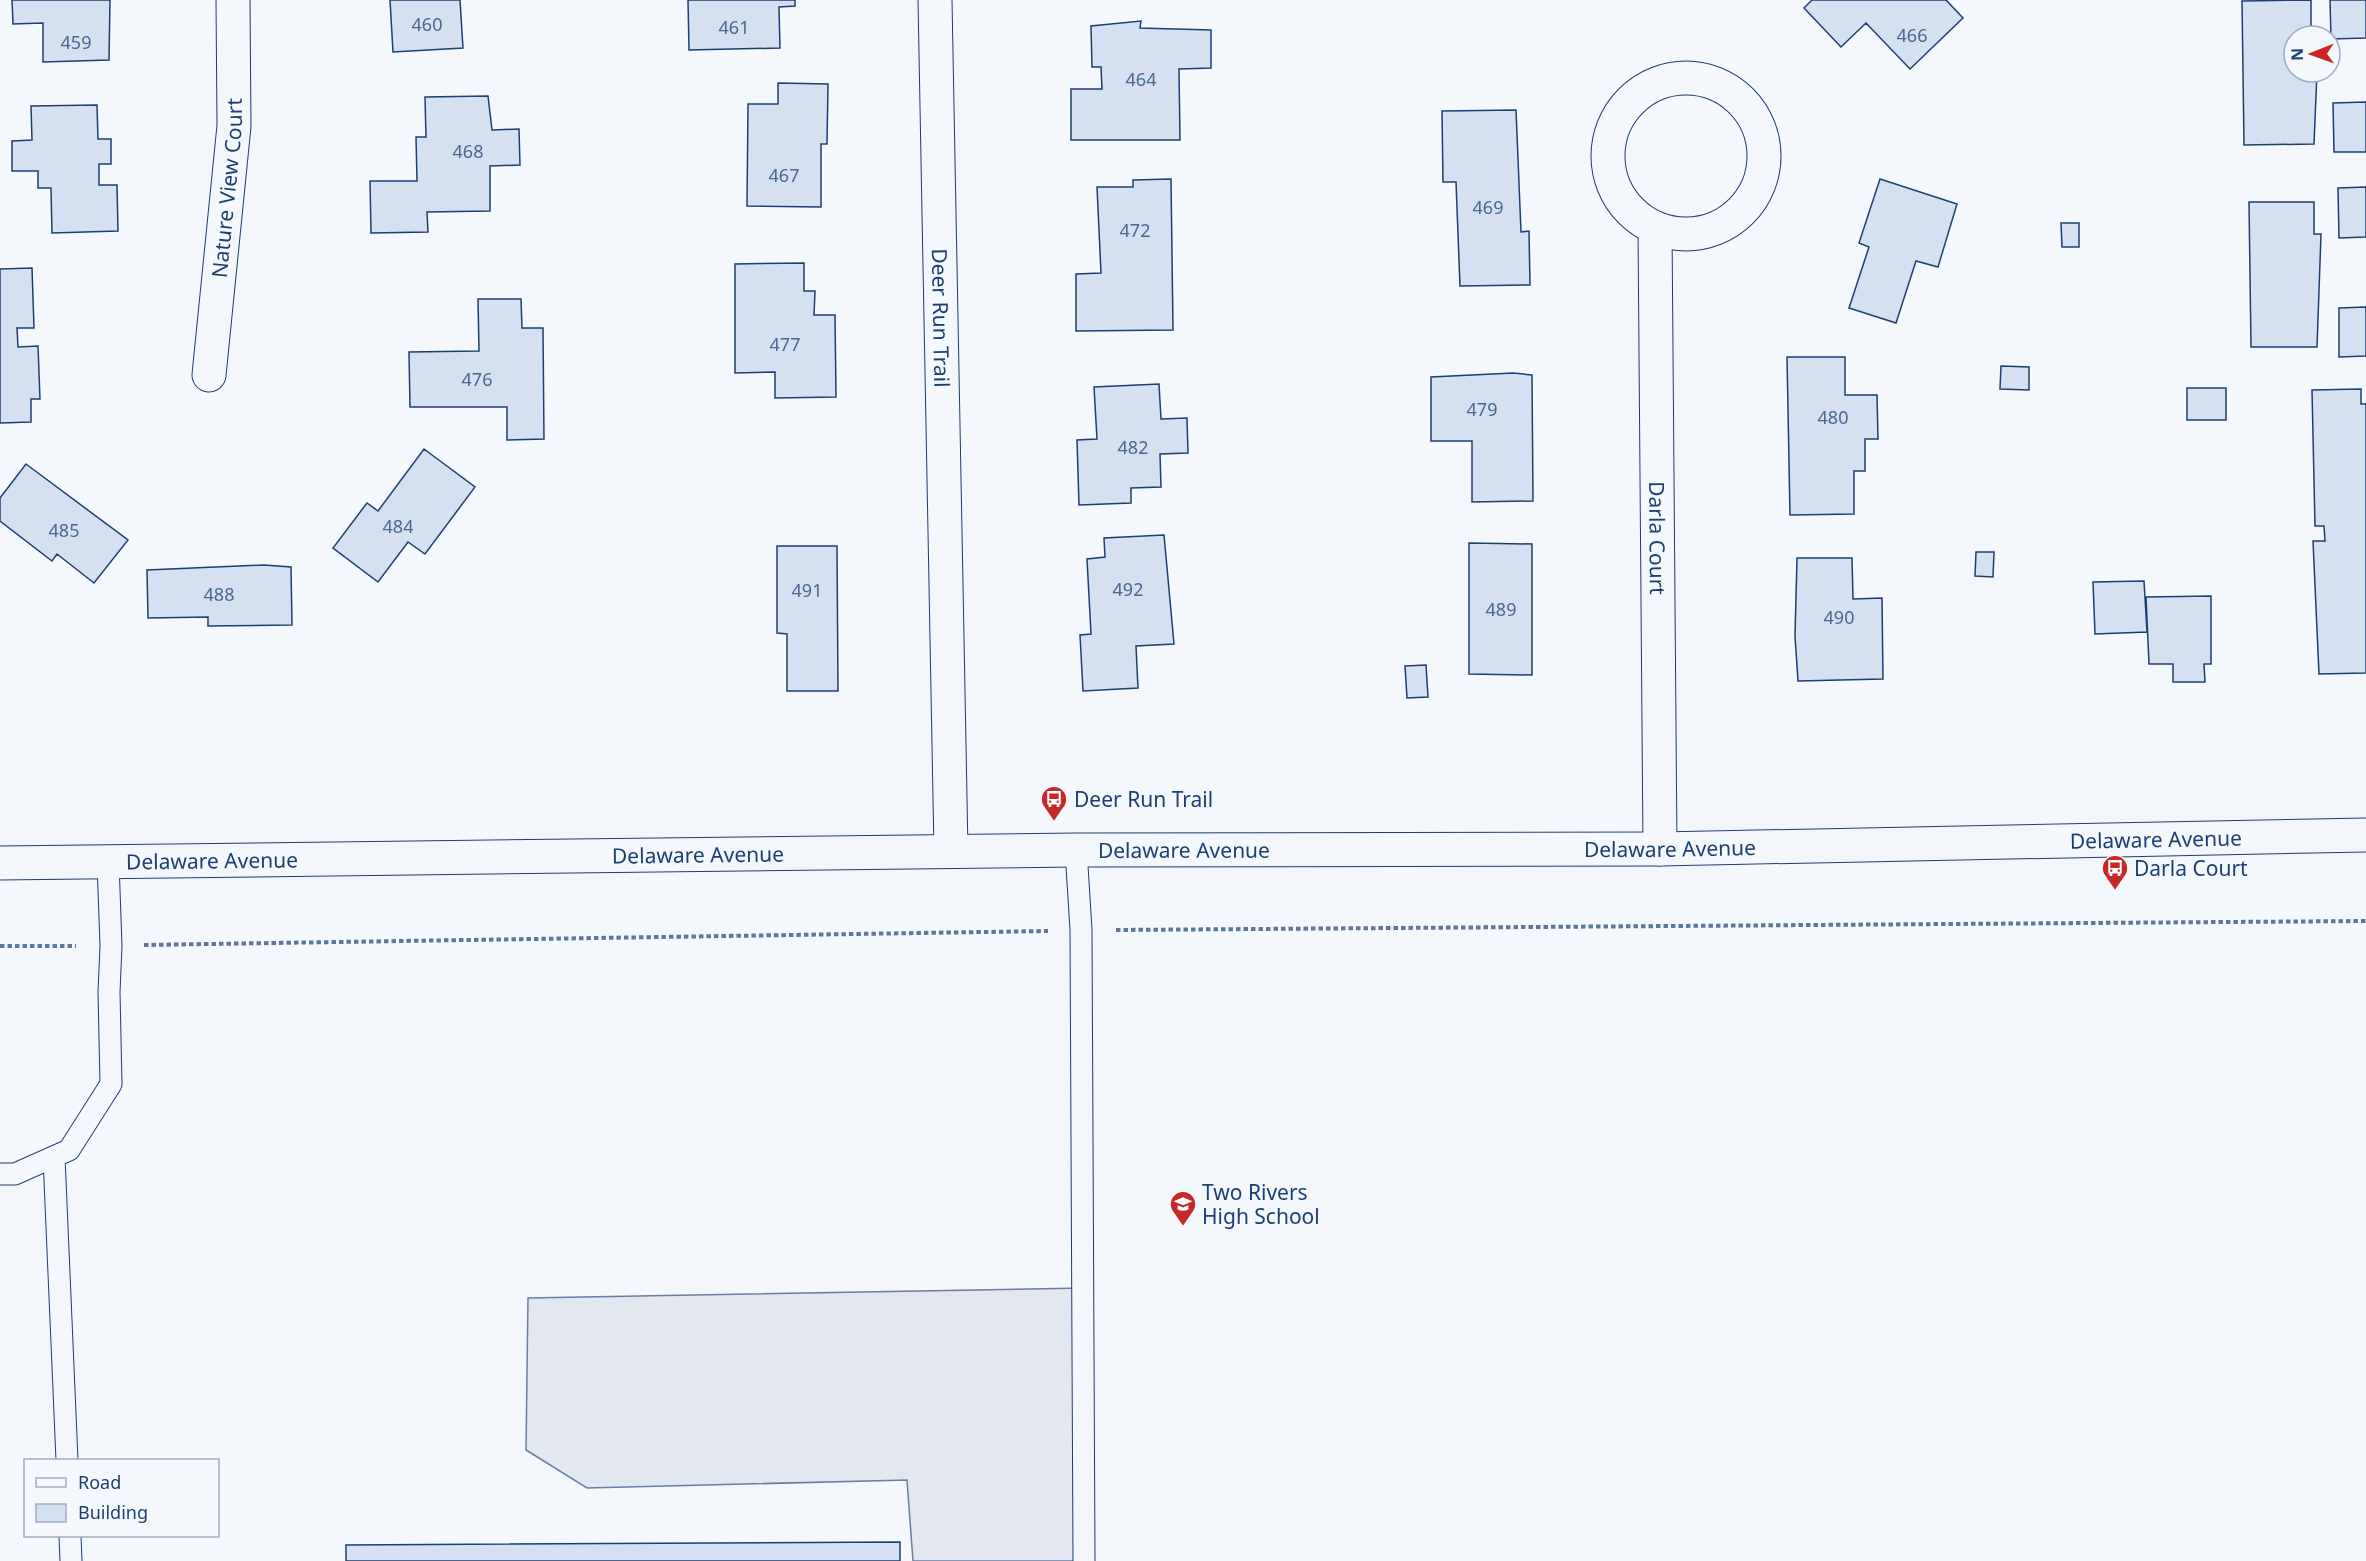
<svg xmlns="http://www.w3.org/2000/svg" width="2366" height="1561" font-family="'Noto Sans',sans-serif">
<rect width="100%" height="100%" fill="#f4f7fb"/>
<path fill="#e3e8f0" stroke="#687fa3" stroke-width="1.5" d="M1083,1288L1086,1561H913L907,1480L587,1488L526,1450L528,1298Z"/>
<path fill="#d5e0f0" stroke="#1d3f73" stroke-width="1.5" d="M12,0H110L109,60L43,62V23L13,24Z
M390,0H460L463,48L393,52Z
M688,0H795V6L779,7L780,48L689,50Z
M1812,0H1946L1963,18L1910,69L1866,23L1841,47L1804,8Z
M2311,0V31H2318V36H2294V72H2317L2314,144L2244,145L2242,1Z
M2330,0H2366V38L2331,39Z
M1141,21L1140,28L1211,30V68L1179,69L1180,140H1071V89H1102L1101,67H1092L1091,26Z
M778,83L828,84L827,144H821V207L747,206L748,104H778Z
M488,96L492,130L519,129L520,165L490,166V211L427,212L428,232L371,233L370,181H417L416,137H426L425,97Z
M2366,102V152H2334L2333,103Z
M97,105L98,139H111V164H99V185H117L118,231L52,233L51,188H38V171H12V141L32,140L31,106Z
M1516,110L1521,232L1529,231L1530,285L1460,286L1456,182H1443L1442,111Z
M1171,179L1173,330L1076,331V274L1101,273L1097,187H1133V180Z
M1880,179L1957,204L1938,267L1916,261L1896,323L1849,308L1869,247L1859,243Z
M2366,187V237L2339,238L2338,188Z
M2249,202H2314V234H2321L2317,347H2251Z
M2061,223H2079V247H2062Z
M804,263V291H815L814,315H835L836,397L775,398V372L735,373V264Z
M32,268L34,328H17L18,347L38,346L40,399H31V422L0,423V269Z
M478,299H521L522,328H543L544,439L507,440V407H410L409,352L479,351Z
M2366,307V356L2339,357V308Z
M1787,357H1845V395H1877L1878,439H1865V471H1854V514L1790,515Z
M2001,366L2029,367V390L2000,389Z
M1513,373L1532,375L1533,501L1472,502V441H1431V377Z
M1159,384L1161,419L1187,418L1188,453L1160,454L1161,487L1131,488V503L1079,505L1077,440L1097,439L1094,387Z
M2187,388H2226V420H2187Z
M2361,389V404H2366V673L2319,674L2313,541H2325L2324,526H2315L2312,390Z
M424,449L475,487L425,554L408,542L378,582L333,548L367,503L378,511Z
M26,464L128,540L94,583L57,554L52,561L0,521V498Z
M1164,535L1174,644L1136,646L1138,688L1083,691L1080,635L1091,634L1087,559L1105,557L1104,538Z
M1469,543L1532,544V675L1469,674Z
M777,546H837L838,691H787V634L777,633Z
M1976,552H1994L1993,577L1975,576Z
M1797,558H1852L1853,599L1882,598L1883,679L1798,681L1795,636Z
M264,565L291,567L292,625L208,626V617L148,618L147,570Z
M2144,581L2147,632L2095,634L2093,582Z
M2211,596V664H2204L2205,682H2173V664H2149L2146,597Z
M1426,665L1428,697L1407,698L1405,666Z
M900,1542V1561H346V1545Z"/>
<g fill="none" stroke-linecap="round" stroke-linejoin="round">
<g stroke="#1d3f73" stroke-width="23">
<path id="service" d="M1076,850L1081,930L1084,1561
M54,1157L67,1460
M0,1174H15L69,1150L111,1084L109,992L111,946L108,862
M70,1536L71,1561"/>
</g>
<g stroke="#1d3f73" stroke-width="35">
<g id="minor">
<path id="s1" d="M935,0L951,851"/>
<circle cx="1686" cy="156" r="78"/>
<path id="s2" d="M1655,228L1660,849"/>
<path id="s3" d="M209,375L234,126L233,0"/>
</g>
</g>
<g stroke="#1d3f73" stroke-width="35">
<g id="tertiary">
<path id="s4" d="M0,863L1076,850L1660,849L2366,835"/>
</g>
</g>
<path stroke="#5e769c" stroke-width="4" stroke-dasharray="4.5 3" stroke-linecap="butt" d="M1116,930L2366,921
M144,945L1048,931
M0,946H76"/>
<use href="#service" stroke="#f4f7fb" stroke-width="21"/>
<use href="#minor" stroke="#f4f7fb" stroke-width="33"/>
<use href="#tertiary" stroke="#f4f7fb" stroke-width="33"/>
</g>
<defs>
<g id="bus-pin" transform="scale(1.35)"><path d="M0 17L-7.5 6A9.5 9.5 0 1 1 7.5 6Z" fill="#c62828" stroke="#f4f7fb"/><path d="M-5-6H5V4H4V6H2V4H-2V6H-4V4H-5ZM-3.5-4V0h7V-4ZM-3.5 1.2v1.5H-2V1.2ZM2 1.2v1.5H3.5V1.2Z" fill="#fff"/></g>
<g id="school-pin" transform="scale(1.35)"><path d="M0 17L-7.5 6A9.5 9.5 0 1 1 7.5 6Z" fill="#c62828" stroke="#f4f7fb"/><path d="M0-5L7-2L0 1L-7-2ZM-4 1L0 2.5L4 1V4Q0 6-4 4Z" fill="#fff"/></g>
</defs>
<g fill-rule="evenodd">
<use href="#bus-pin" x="1054" y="799"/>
<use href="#bus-pin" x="2115" y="868"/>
<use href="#school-pin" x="1183" y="1204"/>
</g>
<g text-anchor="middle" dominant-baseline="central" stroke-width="4.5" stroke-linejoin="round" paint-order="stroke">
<g font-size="18" fill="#4b6792">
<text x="427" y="24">460</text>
<text x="734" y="27">461</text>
<text x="1912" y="35">466</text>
<text x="76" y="42">459</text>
<text x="1141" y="79">464</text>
<text x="468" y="151">468</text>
<text x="784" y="175">467</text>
<text x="1488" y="207">469</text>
<text x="1135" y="230">472</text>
<text x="785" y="344">477</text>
<text x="477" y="379">476</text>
<text x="1482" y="409">479</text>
<text x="1833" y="417">480</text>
<text x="1133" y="447">482</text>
<text x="398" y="526">484</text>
<text x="64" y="530">485</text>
<text x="1128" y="589">492</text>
<text x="807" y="590">491</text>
<text x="219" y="594">488</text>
<text x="1501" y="609">489</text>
<text x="1839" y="617">490</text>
</g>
<g font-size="21" fill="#1d3f73" stroke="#f4f7fb">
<text stroke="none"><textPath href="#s3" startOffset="188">Nature View Court</textPath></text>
<text stroke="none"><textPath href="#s1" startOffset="318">Deer Run Trail</textPath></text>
<text stroke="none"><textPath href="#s2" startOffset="310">Darla Court</textPath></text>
<text stroke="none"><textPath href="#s4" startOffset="2156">Delaware Avenue</textPath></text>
<text stroke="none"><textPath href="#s4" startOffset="1670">Delaware Avenue</textPath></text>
<text stroke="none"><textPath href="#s4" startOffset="1184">Delaware Avenue</textPath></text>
<text stroke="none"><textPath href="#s4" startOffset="698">Delaware Avenue</textPath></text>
<text stroke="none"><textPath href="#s4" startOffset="212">Delaware Avenue</textPath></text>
</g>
<g font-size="21" fill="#1d3f73" stroke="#f4f7fb" text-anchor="start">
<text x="1074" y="799">Deer Run Trail</text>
<text x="2134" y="868">Darla Court</text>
<text x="1202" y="1192">Two Rivers<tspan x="1202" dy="24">High School</tspan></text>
</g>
</g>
<rect x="24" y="1459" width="195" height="78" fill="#f4f7fb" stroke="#9eadc5" stroke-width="1.5"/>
<rect x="36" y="1478" width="30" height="9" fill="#f4f7fb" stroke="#9eadc5" stroke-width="1.5"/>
<text x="78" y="1489" font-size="18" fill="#1d3f73">Road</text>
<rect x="36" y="1504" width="30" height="18" fill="#d5e0f0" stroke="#9eadc5" stroke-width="1.5"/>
<text x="78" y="1519" font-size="18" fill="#1d3f73">Building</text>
<g transform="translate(2312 54) rotate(269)"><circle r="28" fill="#f4f7fb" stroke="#9eadc5" stroke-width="1.5"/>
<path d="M0-4.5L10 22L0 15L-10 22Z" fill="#c62828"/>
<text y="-9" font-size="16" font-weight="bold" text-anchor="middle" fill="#1d3f73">N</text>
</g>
</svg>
